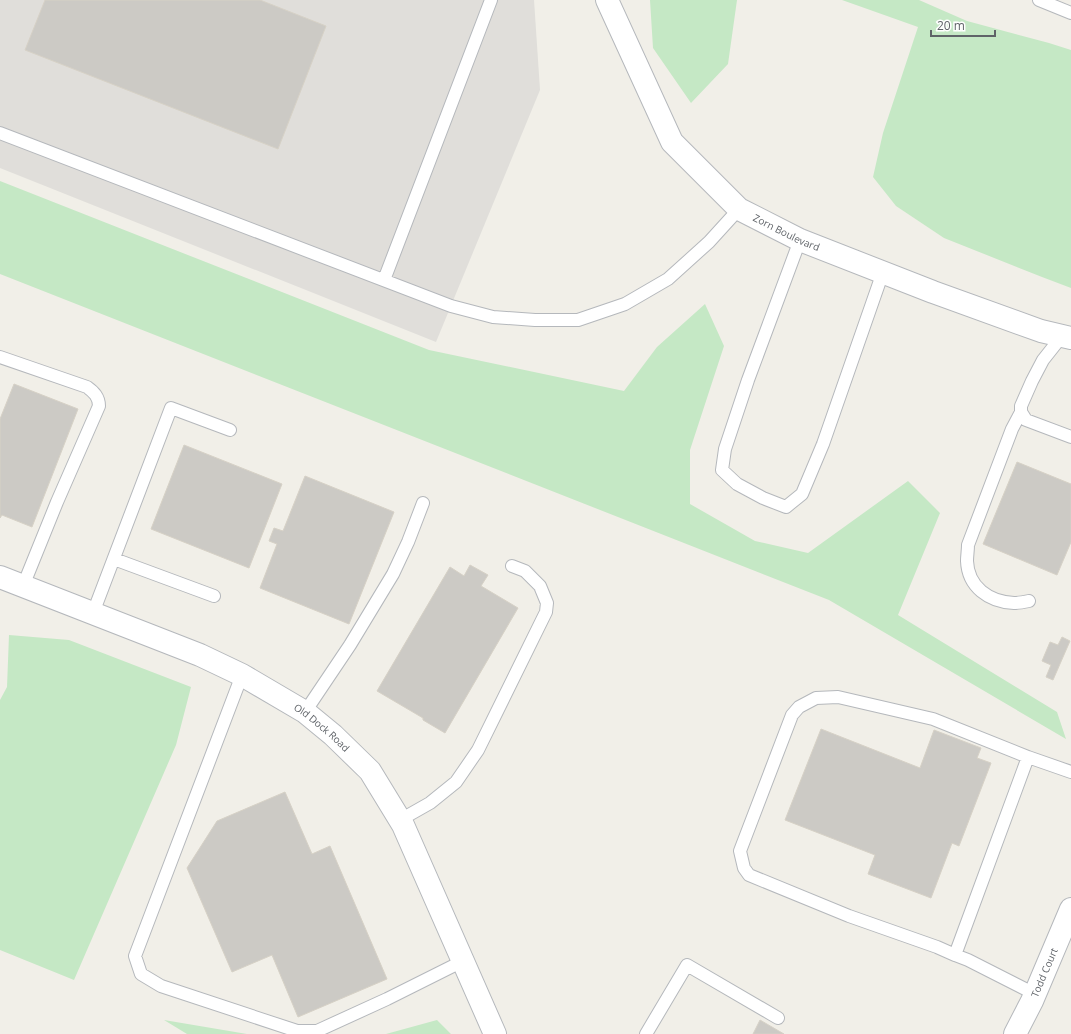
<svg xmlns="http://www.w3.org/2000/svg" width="1071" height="1034" font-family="'Open Sans',sans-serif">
<rect width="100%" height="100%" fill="#f1efe8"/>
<path fill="#e0deda" d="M0,0H534L540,90L436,342L0,168Z"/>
<path fill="#c5e8c5" d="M650,0H737L728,64L691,103L653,48Z
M842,0H919L967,21L1049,43L1071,50V288L1042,277L944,238L896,206L873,177L883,133L918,27Z
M0,181L429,350L624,391L657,347L705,304L724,346L690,450V504L755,541L808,553L908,481L940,513L898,615L1057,712L1066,739L829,600L0,274Z
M9,635L69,640L191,687L176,745L74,980L0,950V700L7,687Z
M164,1020L247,1034H248H187Z
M437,1020L451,1034H386Z"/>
<path fill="#cccac5" stroke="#d6d1c6" d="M45,0H260L326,26L278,149L25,50Z
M14,384L78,409L32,527L2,515L0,518V419Z
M184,445L282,484L249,568L151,529Z
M1017,462L1071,484V542L1057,575L983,544Z
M305,476L394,512L349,624L260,588L277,544L269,541L274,528L283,531Z
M470,565L488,575L481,586L518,608L445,733L423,720V718L377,691L450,567L464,576Z
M1062,637L1070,641L1053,680L1046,677L1051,665L1042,661L1050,642L1058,645Z
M821,729L920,768L934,730L981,748L977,758L991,763L959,846L952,843L931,898L868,874L875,855L785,820Z
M285,792L312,854L330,846L387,979L298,1017L272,955L232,972L187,868L217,821Z
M760,1020L784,1034H753Z"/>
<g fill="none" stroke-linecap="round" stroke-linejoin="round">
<g stroke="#b5b8bc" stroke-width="14">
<path id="lane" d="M1039,0L1071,13
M0,133L451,306L493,317L535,320H578L625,304L668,279L709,242L739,209
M800,240L748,380L725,449L722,470L737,484L763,498L786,507L802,494L823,444L883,272
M384,280L491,0
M1062,336L1043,360L1032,381L1021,406V412L1026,420L1071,437
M0,357L87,387C94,392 99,397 99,406L57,502L23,586
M1021,412L1012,429L968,545C968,550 967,556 967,561C968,587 989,602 1014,603C1019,603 1024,602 1029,601
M114,559L214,596
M93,613L171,408L230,430
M242,675L135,956L141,974L161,986L297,1031H317L387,999L463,961
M305,712L350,645L393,574L408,542L423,503
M400,820L430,803L456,782L478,750L546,612L547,603L540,586L525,571L512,566
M955,955L937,947L849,916L749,875L744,868L740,851L792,715L799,707L816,698L838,697L933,719L1028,757
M1035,994L968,960L955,955L1028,757L1071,772
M646,1034L687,965L778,1018"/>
</g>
<g stroke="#b5b8bc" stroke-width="24">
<g id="street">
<path id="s1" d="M607,0L672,142L739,209L800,240L933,292L1041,331L1071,338"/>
<path id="s2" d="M0,577L200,655L242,675L305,712L333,735L370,771L403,825L495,1034"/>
<path id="s3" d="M1015,1034L1032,1001L1071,909"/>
</g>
</g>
<use href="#lane" stroke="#fff" stroke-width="12"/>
<use href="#street" stroke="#fff" stroke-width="22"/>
</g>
<g text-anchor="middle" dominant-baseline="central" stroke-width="3" stroke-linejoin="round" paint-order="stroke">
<g font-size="10" fill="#5f6368" stroke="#fff">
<text stroke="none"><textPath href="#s1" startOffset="304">Zorn Boulevard</textPath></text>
<text stroke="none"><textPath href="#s2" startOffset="357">Old Dock Road</textPath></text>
<text stroke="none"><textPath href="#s3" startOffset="68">Todd Court</textPath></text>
</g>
</g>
<path d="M931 30v6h64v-6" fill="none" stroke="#5f6368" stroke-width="2"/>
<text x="937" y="30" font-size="12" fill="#5f6368" stroke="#ffffff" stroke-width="3" paint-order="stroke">20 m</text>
</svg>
